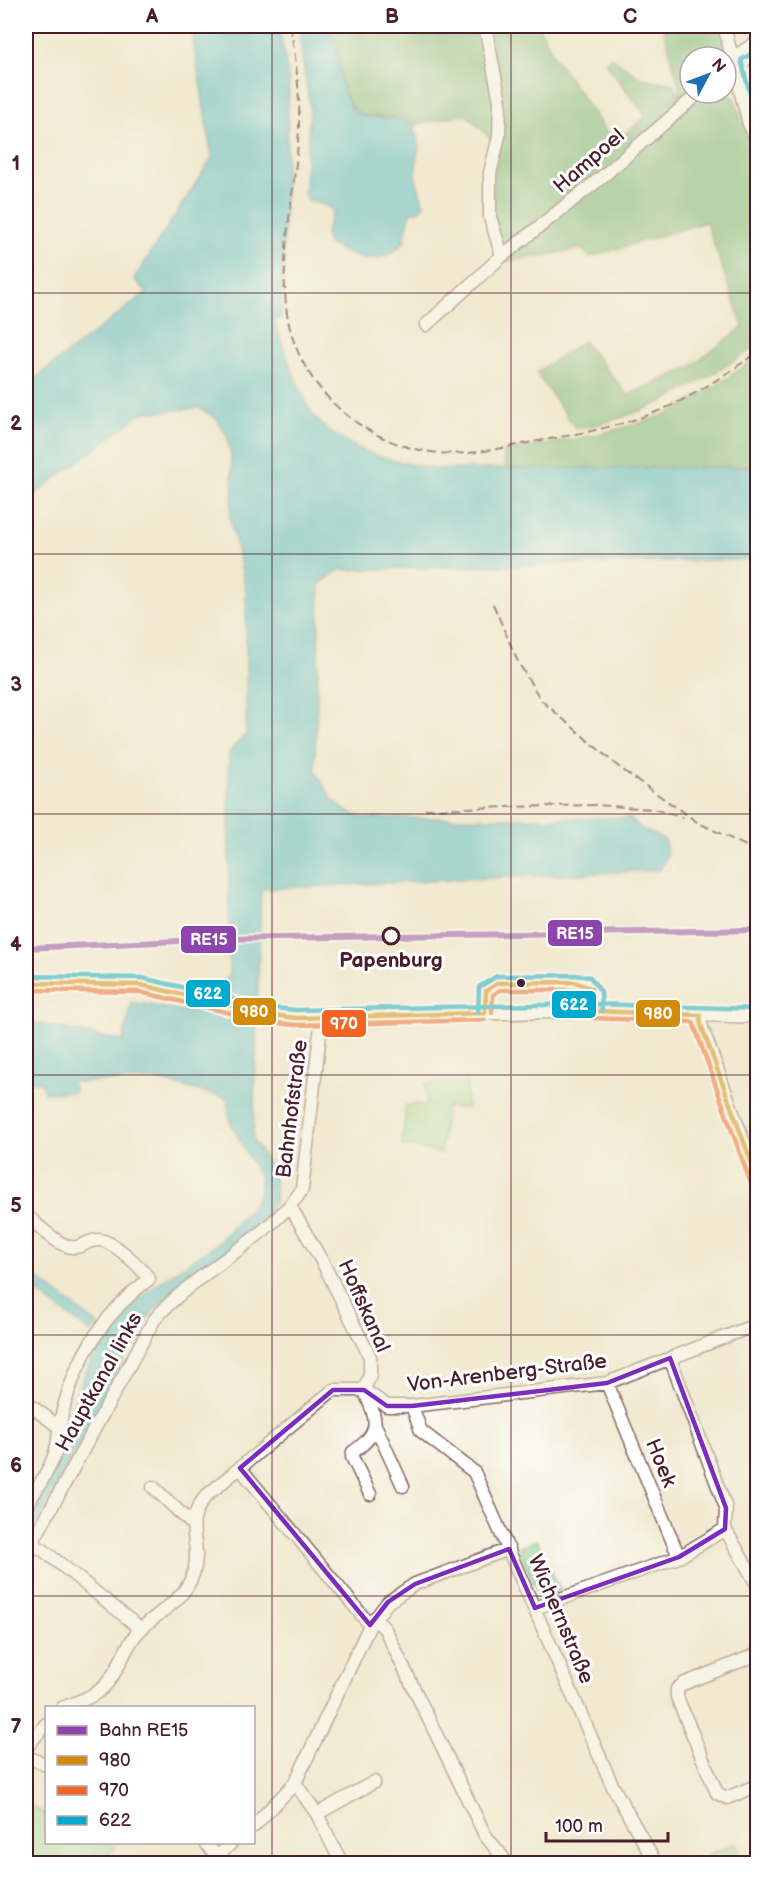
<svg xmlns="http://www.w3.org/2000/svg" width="783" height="1889" font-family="'Balsamiq Sans',sans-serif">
<rect width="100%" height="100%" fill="#fff"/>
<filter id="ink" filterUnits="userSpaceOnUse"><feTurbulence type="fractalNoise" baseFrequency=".0167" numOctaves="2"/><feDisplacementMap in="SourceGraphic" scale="12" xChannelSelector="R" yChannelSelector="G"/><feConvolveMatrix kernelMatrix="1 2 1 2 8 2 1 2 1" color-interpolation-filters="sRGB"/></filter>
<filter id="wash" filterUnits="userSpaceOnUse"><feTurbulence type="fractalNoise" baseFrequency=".008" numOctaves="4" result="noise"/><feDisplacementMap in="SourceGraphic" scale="24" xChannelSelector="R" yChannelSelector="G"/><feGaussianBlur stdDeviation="1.35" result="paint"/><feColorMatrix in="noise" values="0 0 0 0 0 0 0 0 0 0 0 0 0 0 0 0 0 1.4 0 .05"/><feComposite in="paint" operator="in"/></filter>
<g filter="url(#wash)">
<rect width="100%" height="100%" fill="#f1e9d0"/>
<path fill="#94d790" stroke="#6f7b5e" stroke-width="1.5" d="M425,1083H467V1108L446,1107L441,1153L402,1145L406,1105L427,1104Z
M537,1540L561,1592L541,1600L519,1548Z
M26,1804L46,1814V1842L107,1843L116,1847L97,1863H26Z
M736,1843L745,1863H711L707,1855Z"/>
<path fill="#77b87a" stroke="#606c52" stroke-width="1.5" d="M323,26H480L495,104L492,140L466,114L413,125L394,117L359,115C335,93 343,55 323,26Z
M489,26H539L555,58L614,143L646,116L605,62L611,57L641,78L673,84L682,98L663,26H718L726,58L690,57L688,108C703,96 717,86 734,98L757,161V346C700,384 644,417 576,429L536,373L583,341L628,395L690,367L743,327L706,222L590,257L582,249L503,262L493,217L494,172L503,136Z
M757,357V461L740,468L505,469L504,452C555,442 608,435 658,417C693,404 727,378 757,357Z"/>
<path fill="#53bfce" stroke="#4e6f7c" stroke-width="1.5" d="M191,26H279L289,83L281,317L274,321C282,343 302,403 316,419C347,452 393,461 435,469L757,467V559L339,570L320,584L315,770L332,799L346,811L364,818H630L642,829L665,840L667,855L660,870L261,889L253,1140C265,1158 282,1181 273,1204C263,1227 191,1275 169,1295C157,1305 148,1317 139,1330L35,1528L32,1526L30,1531L26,1528V1517L65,1448L70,1446L73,1438L69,1431C73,1402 82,1373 99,1348L97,1342L107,1329L121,1327V1316L158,1283L217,1244L254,1203L260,1191V1178L230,1122L227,1098L158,1080L73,1082L74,1092L44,1093L42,1082H27L28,1100L26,1102V1021L123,1041L132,1002L194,1012L217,993L229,975V752L246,734V591L230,517L233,491L231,457L227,436L217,419L200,408L142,413L26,501V385L147,292L134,279L212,158Z
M309,26H323C347,45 333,85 352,108C367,126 395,110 413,125L419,144L415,176L424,205L418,211L410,213L404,242C381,267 354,261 328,243L325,233L333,213L330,207L307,200L304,194L310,109L300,42L302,33Z
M26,1269L97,1324L91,1333L26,1284Z"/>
</g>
<g filter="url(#ink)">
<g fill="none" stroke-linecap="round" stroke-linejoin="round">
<g stroke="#846665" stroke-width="15">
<path id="minor" d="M485,26L500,101L499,136L490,173V217L502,256
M724,26L749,124L758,142
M727,62L758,41
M726,79L758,47
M426,325L502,256L602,177L699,93
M26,983L141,985L271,1015L296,1018L594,1011L758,1017
M700,1015L701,1025L758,1181
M290,1206L323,1263L370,1357V1375L364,1390C377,1420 383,1431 353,1452L352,1457L370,1494
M26,1215C37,1224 53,1241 67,1246C80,1251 86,1240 98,1240C113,1240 142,1268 149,1279C105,1312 77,1355 63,1410C59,1425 59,1445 53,1459C46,1476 35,1491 26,1507
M607,1383L679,1557
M364,1390L387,1406H412L607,1383L758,1324
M26,1402L59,1427
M412,1406L421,1431L474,1472L613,1787L656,1864
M376,1427L403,1486
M240,1468L370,1625
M153,1487L192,1524
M725,1529L758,1586
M26,1540L43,1550L141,1629
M26,1554L154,1320C195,1272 257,1246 297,1197L302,1189L322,1016
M535,1608L679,1557L725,1529L726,1508L670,1358
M374,1618L385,1629L485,1835L508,1864
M758,1654L683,1684L677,1689V1697L717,1793L727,1798L758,1785
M62,1708C74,1703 86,1700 96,1693C116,1680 121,1655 134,1637C152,1613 183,1605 193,1574C204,1542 180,1528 206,1496L333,1390H364
M26,1748L46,1724
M26,1756L46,1765
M295,1783L317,1814L342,1864
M317,1814L374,1782
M254,1826L295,1783L370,1625L388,1602L415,1584L509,1549
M205,1842L222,1864
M210,1864L232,1842"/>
</g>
<use href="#minor" stroke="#fff" stroke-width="12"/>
<path stroke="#4a1f2b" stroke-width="2" stroke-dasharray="9 4.5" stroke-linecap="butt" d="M290,26C296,58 300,92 299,125C297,184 280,245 286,305C293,384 362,446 439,453C472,456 506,447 538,441C578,434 618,427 656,412C692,398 726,374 758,352
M493,604L518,662L541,700L620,768L697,822L758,852
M425,809L597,805L653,809L684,818"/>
<g stroke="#fff" stroke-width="9">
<path id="bus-1" d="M26,983L141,985L271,1015L296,1018L485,1013
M485,1013L486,991L498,983L575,982L591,988L594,1011L700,1015L701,1025L758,1180"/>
</g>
<g stroke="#fff" stroke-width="9">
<path id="bus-2" d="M26,990L140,992L269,1022L295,1025L485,1020
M492,1013L493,995L500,990H574L585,994L587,1013L592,1018L693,1022L751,1184"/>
</g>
<g stroke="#fff" stroke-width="9">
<path id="bus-3" d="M758,50L741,60L758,124
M26,976L142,978L272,1008L296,1010L594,1004L758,1009
M478,1013L479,987L497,976L575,975L590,977L601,992L602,1011"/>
</g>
<use href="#bus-1" stroke="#d48b09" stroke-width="4.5"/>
<use href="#bus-2" stroke="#f26522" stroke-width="4.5"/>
<use href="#bus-3" stroke="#00a9ce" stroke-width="4.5"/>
<g stroke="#fff" stroke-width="10">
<path id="rail-1" d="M26,948L224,939L758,930"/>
</g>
<use href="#rail-1" stroke="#8e44ad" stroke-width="6"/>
</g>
</g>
<path d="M0 0H783V1889H0ZM670,1358L726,1508L725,1529L679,1557L535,1608L509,1549L415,1584L388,1602L370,1625L240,1468L333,1390H364L387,1406H412L607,1383Z" fill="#f1e9d0" fill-opacity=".55" fill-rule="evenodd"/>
<path fill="none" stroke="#7b2cbf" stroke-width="4.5" stroke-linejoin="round" d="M670,1358L726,1508L725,1529L679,1557L535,1608L509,1549L415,1584L388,1602L370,1625L240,1468L333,1390H364L387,1406H412L607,1383Z"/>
<path fill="none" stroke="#4a1f2b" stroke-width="1.5" stroke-opacity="0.55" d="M272,26V1864M511,26V1864M26,293H758M26,554H758M26,814H758M26,1075H758M26,1335H758M26,1596H758"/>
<circle fill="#fff" stroke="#4a1f2b" stroke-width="3" cx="391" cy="936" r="8"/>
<circle fill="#4a1f2b" stroke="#fff" stroke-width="2" cx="521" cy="983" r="5"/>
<g text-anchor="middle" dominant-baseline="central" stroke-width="6" stroke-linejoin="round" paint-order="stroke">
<g font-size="21" fill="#4a1f2b" stroke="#fff">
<text transform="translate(589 161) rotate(-41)">Hampoel</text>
<text transform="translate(292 1109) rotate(-83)">Bahnhofstraße</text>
<text transform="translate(364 1306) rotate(66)">Hoffskanal</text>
<text transform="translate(507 1373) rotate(-7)">Von-Arenberg-Straße</text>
<text transform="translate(99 1382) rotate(-61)">Hauptkanal links</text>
<text transform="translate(661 1463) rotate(68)">Hoek</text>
<text transform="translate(561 1619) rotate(67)">Wichernstraße</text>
</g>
<g font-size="21" font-weight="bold" fill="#4a1f2b" stroke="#fff">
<text x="391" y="960">Papenburg</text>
</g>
</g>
<g stroke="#fff" stroke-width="2">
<rect x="547" y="919" width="56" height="28" rx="6" fill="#8e44ad"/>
<rect x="180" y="925" width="57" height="29" rx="6" fill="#8e44ad"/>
<rect x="185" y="979" width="46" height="29" rx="6" fill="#00a9ce"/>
<rect x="551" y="990" width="46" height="29" rx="6" fill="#00a9ce"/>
<rect x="232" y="997" width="45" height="29" rx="6" fill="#d48b09"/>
<rect x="635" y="999" width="46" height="29" rx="6" fill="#d48b09"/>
<rect x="321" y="1009" width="46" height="29" rx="6" fill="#f26522"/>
</g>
<g font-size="16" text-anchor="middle" font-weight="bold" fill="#fff">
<text x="575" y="939">RE15</text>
<text x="209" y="945">RE15</text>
<text x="208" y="999">622</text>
<text x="574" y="1010">622</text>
<text x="254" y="1017">980</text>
<text x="658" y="1019">980</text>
<text x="344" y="1029">970</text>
</g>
<rect width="783" height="1889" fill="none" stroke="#fff" stroke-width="66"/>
<rect x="45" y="1706" width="210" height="138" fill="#ffffff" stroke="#b7a5aa" stroke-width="1.5"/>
<rect x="57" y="1726" width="30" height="9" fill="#8e44ad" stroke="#b7a5aa" stroke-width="1.5"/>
<text x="99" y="1736" font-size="18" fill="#4a1f2b">Bahn RE15</text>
<rect x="57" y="1756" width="30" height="9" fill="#d48b09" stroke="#b7a5aa" stroke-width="1.5"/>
<text x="99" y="1766" font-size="18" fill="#4a1f2b">980</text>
<rect x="57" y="1786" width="30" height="9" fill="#f26522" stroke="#b7a5aa" stroke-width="1.5"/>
<text x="99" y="1796" font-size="18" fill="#4a1f2b">970</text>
<rect x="57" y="1816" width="30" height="9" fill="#00a9ce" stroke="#b7a5aa" stroke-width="1.5"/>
<text x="99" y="1826" font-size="18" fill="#4a1f2b">622</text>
<g transform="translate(708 75) rotate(49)"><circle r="28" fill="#ffffff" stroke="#b7a5aa" stroke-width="1.5"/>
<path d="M0-4.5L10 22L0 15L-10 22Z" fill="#1f6fb2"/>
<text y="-9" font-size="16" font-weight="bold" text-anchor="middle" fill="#4a1f2b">N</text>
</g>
<path d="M546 1832v9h122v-9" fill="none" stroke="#4a1f2b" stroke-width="3"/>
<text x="555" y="1832" font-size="18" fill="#4a1f2b" stroke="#ffffff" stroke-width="4.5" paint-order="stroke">100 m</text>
<rect x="33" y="33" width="717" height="1823" fill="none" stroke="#4a1f2b" stroke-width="2"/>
<g font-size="20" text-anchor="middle" font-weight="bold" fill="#4a1f2b">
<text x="152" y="23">A</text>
<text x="392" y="23">B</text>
<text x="630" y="23">C</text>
<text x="16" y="170">1</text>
<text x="16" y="430">2</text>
<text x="16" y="691">3</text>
<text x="16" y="951">4</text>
<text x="16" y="1212">5</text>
<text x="16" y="1472">6</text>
<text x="16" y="1733">7</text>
</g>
</svg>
